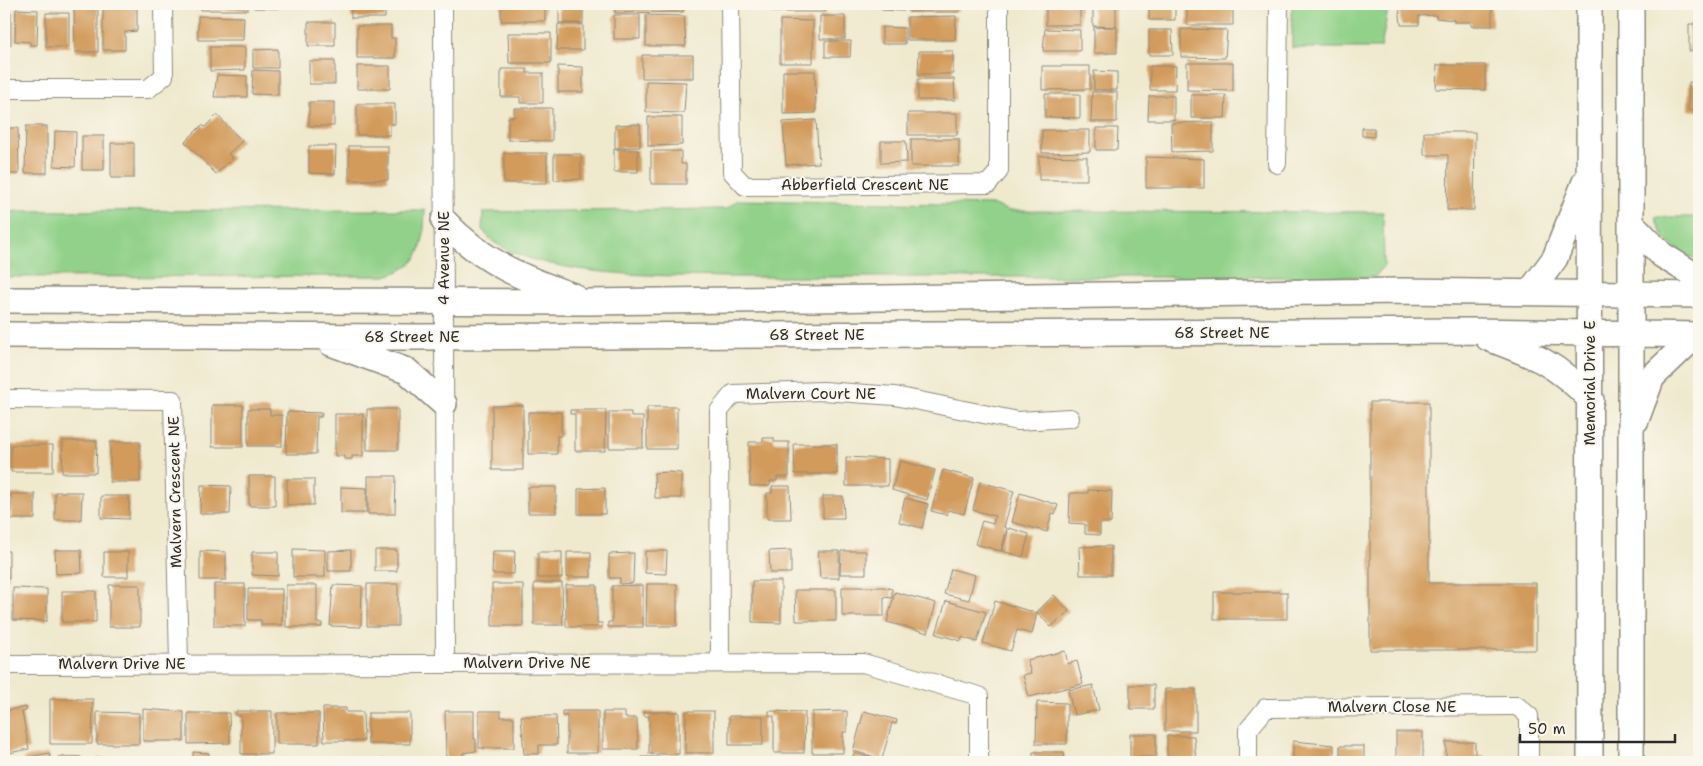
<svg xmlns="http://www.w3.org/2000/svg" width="1703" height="766" font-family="'Shantell Sans',sans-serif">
<rect width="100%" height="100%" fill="#fbf7ec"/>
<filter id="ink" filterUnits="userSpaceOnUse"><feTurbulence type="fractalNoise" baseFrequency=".02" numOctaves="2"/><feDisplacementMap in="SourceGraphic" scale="10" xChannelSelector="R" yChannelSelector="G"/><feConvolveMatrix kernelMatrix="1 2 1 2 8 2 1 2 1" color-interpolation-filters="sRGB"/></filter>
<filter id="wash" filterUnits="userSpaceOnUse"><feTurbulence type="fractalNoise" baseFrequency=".0096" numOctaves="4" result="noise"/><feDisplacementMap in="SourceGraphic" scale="20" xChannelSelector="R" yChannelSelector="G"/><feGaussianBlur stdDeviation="1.12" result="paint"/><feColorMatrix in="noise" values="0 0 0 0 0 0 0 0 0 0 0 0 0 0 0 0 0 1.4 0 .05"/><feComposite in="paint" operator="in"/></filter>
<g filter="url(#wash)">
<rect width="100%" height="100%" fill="#efe9ce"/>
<path fill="#91d189" stroke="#5e7e5a" d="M1292,4H1389L1381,48H1292Z
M738,200L994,205L1009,211L1383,212L1384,266L1375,277H727C660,275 552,278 495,243C490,240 486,234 482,229L483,212L726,209Z
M425,210C423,246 424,265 385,276L4,277V211Z
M1655,217H1699V260C1675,252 1663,241 1655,217Z"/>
<g id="blocks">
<path fill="#d29b5c" d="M103,4L137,6V31L125,32V50H103Z
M201,4H248V10H201Z
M254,4H278V8H254Z
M351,4H385V18H351Z
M501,4H545V21H501Z
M559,4H583V23H559Z
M615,4H683V12L615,13Z
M772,4H826V12H772Z
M882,4H904V11L882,10Z
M909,4H959V12H909Z
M1046,4H1080V25H1046Z
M1093,4H1116V27L1093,26Z
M1149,4H1175V20H1149Z
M1187,4H1233V25H1187Z
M1399,4H1492V26H1471V22H1454V20L1436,18V15L1419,16V25H1401Z
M74,6H98V52H75Z
M16,9L38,10L37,45H30V42L15,41Z
M4,12H11V45H4Z
M46,13H69V47H46Z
M614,15H640V39H614Z
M646,15L684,16L686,46H646Z
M198,16L244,17L243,40H198Z
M820,16H845V39H820Z
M956,16L955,40H907V17Z
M780,20L813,21V63H780Z
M308,22H335V46H308Z
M558,24H583V50H557Z
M1689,24H1699V51H1689Z
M357,26H391V38H395V58H357Z
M882,27L905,28V44H882Z
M1094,27H1117V53H1094Z
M1045,29L1080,30V51H1043Z
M1181,29L1227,30L1225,58L1181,57Z
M1149,30H1172L1173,55H1149Z
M508,33H551V63H509Z
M825,41H851L850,57H825Z
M210,47H245V70L210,71Z
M278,49V68H253V50Z
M919,51H953V74H918Z
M642,55H693V78H642Z
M309,61H335V84H309Z
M1187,63H1233V91L1187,90Z
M1437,65H1485V90L1436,89Z
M357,66H390V89H357Z
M558,66L583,67V92H558Z
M1042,66H1090V89L1042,90Z
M1150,66H1176L1175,90H1150Z
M501,69H527V73H543V103H520V97H501Z
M253,70L278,71V95L252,94Z
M783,71H815L816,113L783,114Z
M1094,71L1117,72V90H1094Z
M217,75L247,76V97H214Z
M918,79H954L955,100H918Z
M646,81L686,82L684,113L646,112Z
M1689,82L1699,83V111L1688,110Z
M1092,92H1117V122H1091Z
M1045,94H1080V118L1045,117Z
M1191,95H1226L1225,118H1191Z
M1149,96H1174V120H1148Z
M309,102H334V126H309Z
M357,104H395V124H390V135H357Z
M514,108H552V141L508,140V117H514Z
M908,113H957V135H908Z
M217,115L242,141L228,154L233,158L216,174L185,142L202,125L205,127Z
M648,117H682V145L648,146Z
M816,120L819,163L786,165L783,122Z
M1213,122V151L1172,152L1171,123Z
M640,124V147L615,148V125Z
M26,126H47V173H25Z
M4,128H18L19,174H4Z
M1096,128H1118L1117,150H1096Z
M1362,128H1374V137L1362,136Z
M1042,130H1090V152L1042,153Z
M55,131L76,132L75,167L54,166Z
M1424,132H1475L1474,210H1447L1448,155H1424Z
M82,136H104V170H82Z
M911,139H959V166H911Z
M881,141H906L907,162L881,163Z
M111,143H134V178H111Z
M309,146H336L335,174L309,173Z
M349,146H388V180H349Z
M614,149L638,150V172H614Z
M651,151H681V164H686V184H651Z
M504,153H547V183H504Z
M554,154H581V179L554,180Z
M1039,156L1087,157V180H1039Z
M1146,157L1204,159V188H1146Z
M1370,402H1429V583H1536V650H1370Z
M212,405H243V447H212Z
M523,405V470H492V406Z
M647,407H677V449H647Z
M248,409H270V415H282V446H248Z
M367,409H398V450H367Z
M570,410H606L605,451H575V414H570Z
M287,412L322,413L321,417H317L316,454H286Z
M528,412H561V436H557V454H528Z
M609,412H631V417H643V448H609Z
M335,414H363V456H352V459H344V456H335Z
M763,438H774V442H789V477H777V481H770V486H750L749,442H763Z
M63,441H97L96,473H62Z
M110,442H140V482H110Z
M794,444H837V474H795Z
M11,445H53V472H11Z
M4,447H6V474H4Z
M846,457L888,459V486H846Z
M900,461L935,470L927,500L892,490Z
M943,470L974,478L964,514L948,510L947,515L931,511Z
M668,472L681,473V498H655L654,473Z
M249,476H275V506H249Z
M368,476H396L395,514H368Z
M287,479H314V505H287Z
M980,482L1014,491L1004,527L1007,528L1001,551L975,544L982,521L993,524L995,516L973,510Z
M201,485L231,486L230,514H200Z
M772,486H790L791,519H767V493H772Z
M341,487L367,488L366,513H341Z
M528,487H556V513H528Z
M605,488V514H578V489Z
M1088,490L1112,491L1111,523H1100V535L1085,534V524L1069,523L1070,493H1088Z
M55,492H82L81,520H55Z
M1020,493L1058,505L1055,514L1052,513L1047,532L1012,522Z
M11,494H35V519H11Z
M101,496H129V519L101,518Z
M823,496H843L844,518H823Z
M905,498L928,504L922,528L899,522Z
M1009,528L1029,534L1023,557L1002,551Z
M1111,546V575H1080L1079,547Z
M293,549L325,550V577H293Z
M55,550H81L82,573L56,574Z
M351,550V571H328V551Z
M375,550H397V571H375Z
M791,550V573H770L769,551Z
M4,551H9V579H4Z
M200,551L226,552V580H200Z
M493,551H515L514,574H492Z
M645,551H667L666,574L645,573Z
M818,551H839V578H820Z
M841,551H866V574H840Z
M104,552H128V577H104Z
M252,552H278V576L252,575Z
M538,552H562V578H538Z
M567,552H591V577H567Z
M634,553L633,583L620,584V578H609V554Z
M951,569L975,575L969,600L944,594Z
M752,581H781V623L752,622Z
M534,583H562L563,625H534Z
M214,584H245V626H214Z
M367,584H398V626H367Z
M492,584H523V626H492Z
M647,584H677V626H646Z
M109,585H140V627H109Z
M286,585H317V623H322V627H286Z
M333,585L362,586L361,627L330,626Z
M566,585H597V623H602V627H566Z
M643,585V627H608V622H612V586Z
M842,587H884L892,589V598L884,597V616H842Z
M13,588L47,589V621L13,620Z
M248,589H282V625H261V620H248Z
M795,590H836V621H796Z
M62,591H96V622H62Z
M895,592L936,603L928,633L887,622Z
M1214,592H1287V619H1214Z
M1054,595L1069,611L1051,627L1037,612Z
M946,601L986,612L977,642L962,637L961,641L936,634Z
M995,601L1037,613L1032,634L1017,630L1011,651L983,643Z
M1065,651L1068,664L1077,661L1083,684L1029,697L1023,675L1031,673L1027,660Z
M1093,685L1099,710L1074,715L1068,690Z
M1130,685H1154V709H1130Z
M1165,689H1196V731H1165Z
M50,699H93L92,744H50Z
M1037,702L1067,703V744H1036Z
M26,707V711L22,712L29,749L4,754V711Z
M323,708H346V712H363L364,741H324Z
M143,709L184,712V741H143Z
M236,711H272V754H241V716H236Z
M445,711H474V739H476V751L463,753V760H446Z
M479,711H501V717H514V748H479Z
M562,711H598V753H567V716H562Z
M686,711H714V753H685Z
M769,711L805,712L804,753H774V716H769Z
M847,711V732H843V753H812V712Z
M864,711L897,720L896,724L892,723L882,759L853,751Z
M97,712L139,713V744H97Z
M603,712H625V718H637L638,749H603Z
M644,712H679V754H649V716H644Z
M188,713H229L230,743L188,744Z
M277,713H319V744H277Z
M368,713H410V744H368Z
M521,716H556L557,745H539V754H524Z
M729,716H763V745H729Z
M1396,732H1423V758H1396Z
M1130,734H1156V757H1130Z
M1167,736H1194L1196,762H1167Z
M1293,741L1334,745V762H1293Z
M1446,742H1475V756H1486V762H1446Z
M1340,746H1364V762H1340Z
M193,752L209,753L208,759L216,758V762H186V759H193Z
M1033,752H1064L1065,762H1033Z
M49,753L51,762H24L23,758Z
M854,753L879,760V762H851Z
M58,757H81V762H58Z
M641,757H663V762H641Z
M97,758H121V762H97Z
M141,758L160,759V762H141Z
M521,758H545V762H521Z
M295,759H318V762H295Z
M323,759H347V762H323Z
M368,759H392V762H367Z
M611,759H637V762H611Z"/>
</g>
</g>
<g filter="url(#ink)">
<use href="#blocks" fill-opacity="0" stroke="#8d8a7c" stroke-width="1"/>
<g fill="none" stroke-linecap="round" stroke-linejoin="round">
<g stroke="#8d8a7c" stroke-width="20">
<path id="street" d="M443,4L445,663
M730,4L732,172L745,186L988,184L999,171V4
M4,89H148L164,76L163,4
M1277,164L1279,4
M4,399L173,400L179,663
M720,662L719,411L733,394L823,391L895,396L1018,421L1070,418
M4,665L863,663L979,696V762
M1248,762V730L1266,708L1513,706H1517L1529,716V762"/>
</g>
<g stroke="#8d8a7c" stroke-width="28">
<path id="secondary" d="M1589,4L1590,762
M1631,4V762
M444,221C482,262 522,278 573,296
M1632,224L1662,255L1699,278
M1530,292L1555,258L1585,182
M4,300L589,302L1402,291L1699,295
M4,335L418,337L1471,331L1699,335
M1488,338C1534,355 1556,363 1591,400
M331,343L407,371L444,404
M1636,420L1652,377L1696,335"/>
</g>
<use href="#street" stroke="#fff" stroke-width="18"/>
<use href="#secondary" stroke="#fff" stroke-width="25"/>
</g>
</g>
<g text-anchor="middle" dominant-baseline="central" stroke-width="4" stroke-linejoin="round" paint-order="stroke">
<g font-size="15" fill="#2b2b2b" stroke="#fbf7ec">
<text x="865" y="185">Abberfield Crescent NE</text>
<text transform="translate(444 258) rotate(-90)">4 Avenue NE</text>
<text x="1222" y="333">68 Street NE</text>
<text x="817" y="335">68 Street NE</text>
<text x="412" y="337">68 Street NE</text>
<text transform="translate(1590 383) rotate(-90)">Memorial Drive E</text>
<text x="811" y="394">Malvern Court NE</text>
<text transform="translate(175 492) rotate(-91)">Malvern Crescent NE</text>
<text x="527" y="663">Malvern Drive NE</text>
<text x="122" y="664">Malvern Drive NE</text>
<text x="1392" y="707">Malvern Close NE</text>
</g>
</g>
<rect width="1703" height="766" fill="none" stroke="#fbf7ec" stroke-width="20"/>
<path d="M1520 734v8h155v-8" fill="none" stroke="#2b2b2b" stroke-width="2.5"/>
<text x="1528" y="734" font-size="15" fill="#2b2b2b" stroke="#fbf7ec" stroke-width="4" paint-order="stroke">50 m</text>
</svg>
